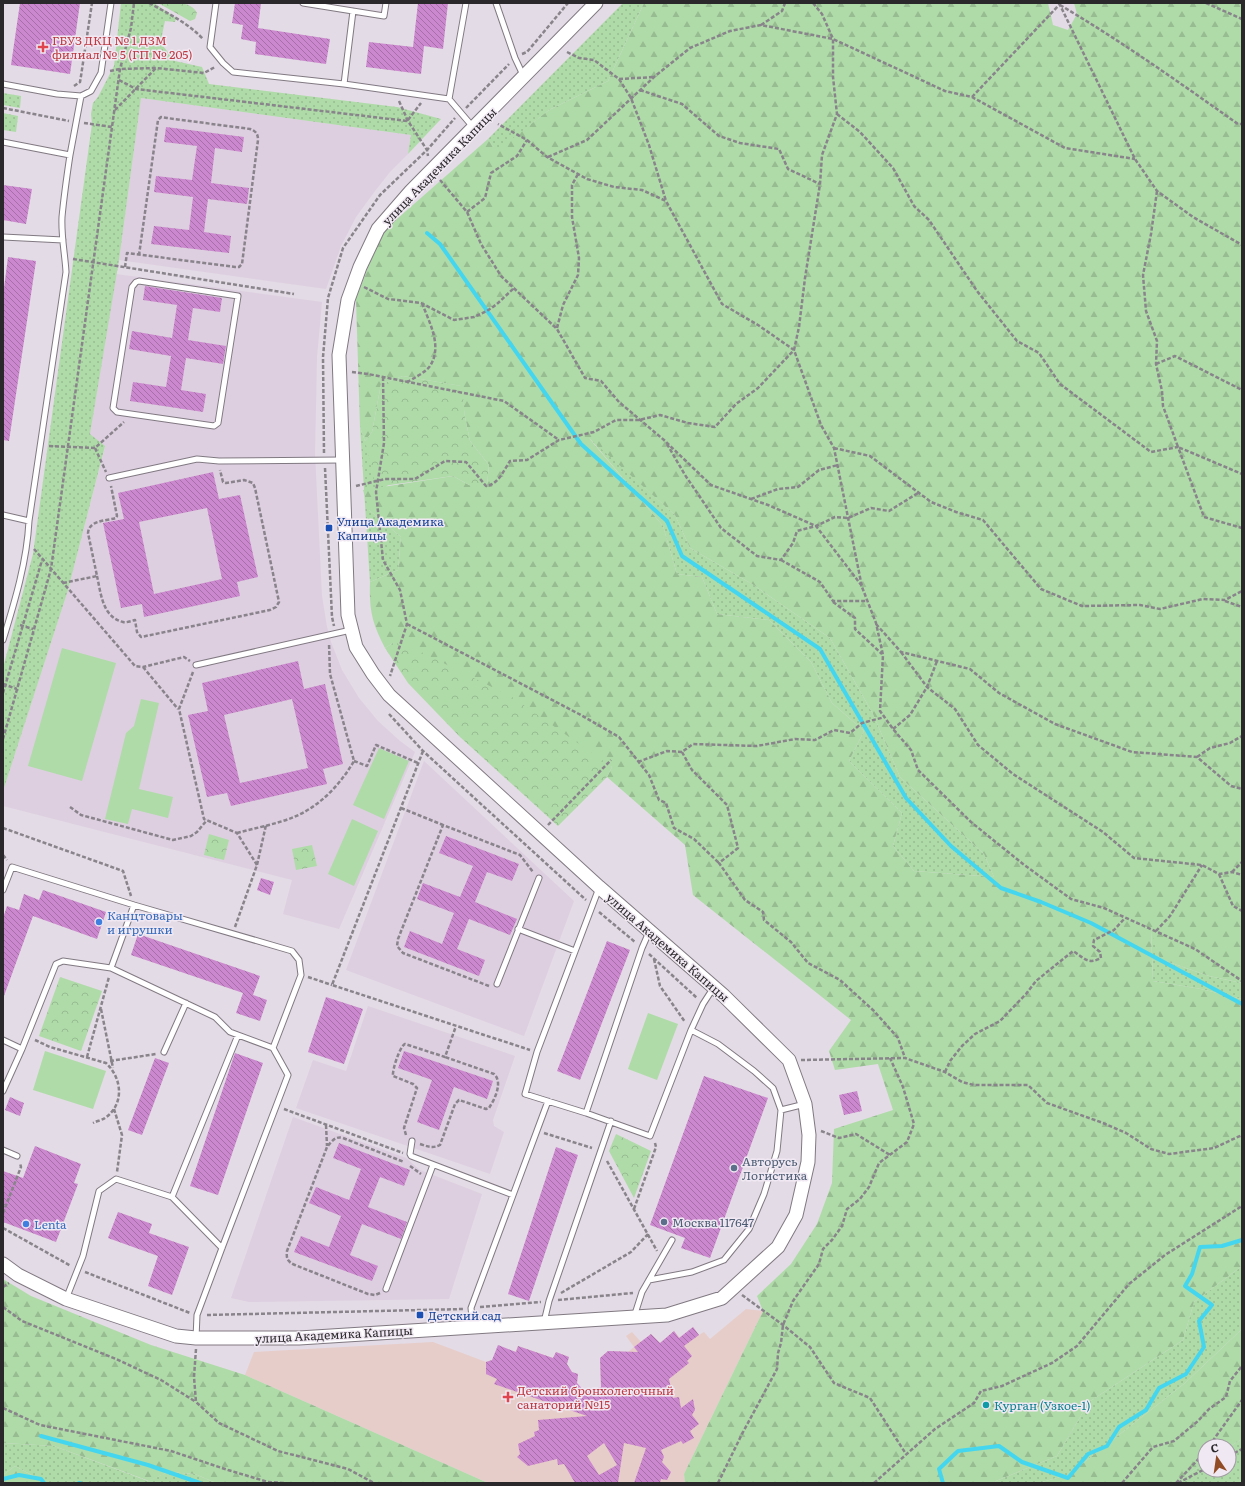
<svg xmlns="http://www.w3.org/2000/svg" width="1245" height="1486" font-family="Literata,serif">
<defs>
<pattern id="grass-dots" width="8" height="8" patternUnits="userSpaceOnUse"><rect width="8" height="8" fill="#afdba8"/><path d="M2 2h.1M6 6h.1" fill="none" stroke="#97bc91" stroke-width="1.8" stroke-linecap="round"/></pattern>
<pattern id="forest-firs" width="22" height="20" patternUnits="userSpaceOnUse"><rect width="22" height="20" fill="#afdba8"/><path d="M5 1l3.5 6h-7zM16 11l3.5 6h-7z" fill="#97bc91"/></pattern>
<pattern id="park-crowns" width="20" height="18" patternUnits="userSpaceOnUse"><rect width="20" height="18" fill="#afdba8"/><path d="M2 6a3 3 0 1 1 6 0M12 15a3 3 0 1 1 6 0" fill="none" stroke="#97bc91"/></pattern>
<pattern id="building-back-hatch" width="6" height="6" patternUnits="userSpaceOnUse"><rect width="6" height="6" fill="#cc88ce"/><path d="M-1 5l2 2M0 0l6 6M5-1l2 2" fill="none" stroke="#a66fa7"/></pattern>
</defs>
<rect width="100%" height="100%" fill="#e3dbe5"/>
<path fill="#ddcfe0" d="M141,98L411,135L408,154L390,172L375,191L356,217L341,246L326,289L119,260Z
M116,274L322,302L317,357L315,454L322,596L327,627L331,642L342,670L359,698L378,721L400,741L415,752L339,929L283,914L292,880L3,806V791L68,590L105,447L90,434Z
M424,761L574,901L524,1036L346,970Z
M368,1006L515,1056L493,1120L494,1126L504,1132L490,1174L296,1108L313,1060L346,1071Z
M293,1117L406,1158L420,1170L482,1194L449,1299L249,1302L231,1298Z"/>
<path fill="#e7cdc9" d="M746,1309L763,1311L684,1474L685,1483H488L245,1375L254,1352L433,1342L486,1362L515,1352L518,1346L553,1358L556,1352L569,1357L567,1364L572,1372L578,1374L577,1383L585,1392L601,1387L600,1358L608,1351L628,1352L634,1347L626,1336L632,1332L641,1342L651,1334L660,1343L674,1331L680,1338L693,1327L699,1335L704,1332L710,1339Z"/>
<path fill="url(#grass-dots)" d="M121,3H154L176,18L175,22L165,21L162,35L163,46L175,61L202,67L209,84L397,107L441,119L408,154L411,135L141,98L119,260L90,434L105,446L68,590L3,791V668L33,554L92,124L91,114L93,103L98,97L114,66Z
M623,3H644L608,81L549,110L497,152L488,139Z
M3,93L21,96L20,108L3,105Z
M3,113L18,116L16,132L3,130Z
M462,386L369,510L401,537L398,570L370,582L360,427L365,441Z
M587,435L675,515L690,548L752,584L830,638L873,714L900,777L984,854L994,877L914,871L893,846L902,813L849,761L864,731L832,703L811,662L769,620L717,614L702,577L677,574L663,526Z
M1151,928L1160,959L1209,976L1242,983V999L1201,989L1153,981Z
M1242,1266V1329L1185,1383L1068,1475L1038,1483H991L1057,1456L1089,1402L1183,1340L1194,1302Z
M1242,1439V1483H1175L1205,1463V1470H1229V1447Z
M3,1443L54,1446L148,1481L168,1472L195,1474L216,1483H43L39,1479L15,1466L3,1475Z"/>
<path fill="url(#forest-firs)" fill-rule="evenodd" d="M644,3H1048L1053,25L1068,30L1077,14L1074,3H1242V983L1209,976L1160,959L1151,931L1153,981L1201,989L1242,999V1266L1194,1302L1183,1340L1089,1402L1057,1456L991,1483H685L684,1474L763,1311L757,1296L791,1264L817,1224L832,1183L834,1129L893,1110L878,1064L835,1070L829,1051L851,1020L693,895L685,845L607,777L612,767L393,643L385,648C372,623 369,610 370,582L398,570L401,537L369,510L363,490L453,476L469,485H487L489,465L470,441L465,417L461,386L403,376L381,384L372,432L365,441L360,427L356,299L381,233L488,139L497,151L549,110L608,81ZM589,438L675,515L690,548L752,584L830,638L873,714L900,777L984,854L994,877L914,871L893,846L902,813L849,761L864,731L832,703L811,662L769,620L717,614L702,577L677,574L663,526Z
M3,1279L31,1296L151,1345L245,1375L488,1483H216L195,1474L168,1472L149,1481L54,1446L3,1443Z
M1242,1329V1439L1229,1447V1446H1205V1463L1175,1483H1038L1068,1475L1185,1383Z
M15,1466L39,1479L43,1483H3V1475Z"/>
<path fill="url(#park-crowns)" d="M158,3C172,3 191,0 197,13L195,19L190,21Z
M403,376L462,386L465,417L470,441L489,465L487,485H469L453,476L376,487L365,441L372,432L381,384Z
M393,643L405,644L512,697L612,767L607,777L558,826L460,737L408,683L385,648Z
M209,834L229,840L224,860L204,855Z
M312,845L317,866L296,870L292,849Z
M60,977L102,991L81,1051L39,1036Z
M616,1134L651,1151L634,1198L609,1151Z"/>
<path fill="#afdba8" d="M62,648L116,663L82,781L28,766Z
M141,699L159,703L139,789L173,797L168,818L132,809L128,824L105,819L126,733L134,726Z
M379,748L409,761L384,819L353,805Z
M352,819L378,831L354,886L328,874Z
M648,1013L678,1024L657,1080L628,1069Z
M45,1051L106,1071L93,1109L33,1090Z"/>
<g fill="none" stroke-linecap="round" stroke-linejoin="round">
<path stroke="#45d6ef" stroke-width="4" d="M427,233L440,244L581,444L667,521L682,556L820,649L906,798L951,846L1001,888L1041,902L1091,923L1242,1004
M41,1436L148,1465L200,1483
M3,1479L19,1475L41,1479L44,1483
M79,1483H80
M943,1483L939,1469L958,1451L999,1446L1022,1462L1068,1478L1088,1454L1107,1446L1119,1427L1146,1410L1159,1388L1186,1374L1204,1347L1199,1321L1212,1305L1185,1286L1192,1274L1200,1247L1222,1246L1242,1240"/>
</g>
<path fill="url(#building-back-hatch)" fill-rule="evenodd" d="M20,3H80L70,74L11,65Z
M235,3H261L258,28L330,39L326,64L255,54L256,42L241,39L243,25L232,23Z
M418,3H448L443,49L424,46L421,74L366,67L369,42L413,47Z
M166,127L244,137L242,152L215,148L211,183L249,188L247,204L208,199L204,232L231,236L229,253L151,244L154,226L189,230L193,197L154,192L156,176L192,180L197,146L164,142Z
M3,185L32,189L26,224L3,220Z
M8,257L36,261L9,441L3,440V296Z
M145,286L222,298L220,312L193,308L188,340L226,346L223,364L186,358L181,390L206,394L203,412L130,401L133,382L166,387L171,356L129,349L132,331L172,338L177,305L143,300Z
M213,472L219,499L240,495L258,577L237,582L240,596L144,617L142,604L121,608L103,523L124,519L118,493ZM207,508L222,579L154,594L139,522Z
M298,661L304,689L325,684L343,764L323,769L327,784L231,806L227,793L207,797L188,715L208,711L202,683ZM292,699L308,768L240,783L224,715Z
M446,836L519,864L512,881L487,872L475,902L517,919L510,935L469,919L457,949L485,960L479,976L404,947L410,931L442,944L454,913L417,899L423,883L460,897L473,866L439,853Z
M261,878L274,882L270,895L257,890Z
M43,890L106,912L97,939L33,916L4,996H3V918L7,906L19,910L24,894L39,900Z
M138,934L260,976L253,995L267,1000L260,1021L236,1013L243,993L131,955Z
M607,941L630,950L580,1080L557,1071Z
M326,997L363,1009L344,1064L308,1052Z
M404,1051L493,1081L487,1099L454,1087L439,1130L417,1122L432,1080L398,1068Z
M235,1053L263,1063L218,1195L190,1186Z
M155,1058L169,1063L142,1135L128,1130Z
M704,1076L768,1098L710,1258L681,1248L685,1238L650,1225Z
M857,1091L862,1111L844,1115L839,1095Z
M10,1097L24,1103L20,1116L5,1110Z
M339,1143L410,1170L404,1186L380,1177L368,1207L407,1222L401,1239L362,1224L350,1255L378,1266L372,1281L294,1252L301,1236L329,1247L341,1216L309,1203L316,1187L349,1200L361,1169L333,1158Z
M35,1146L81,1164L74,1183L78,1184L56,1242L3,1222V1171L23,1178Z
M556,1147L578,1155L529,1301L508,1294Z
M118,1212L152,1224L149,1233L189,1247L172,1295L148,1286L158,1256L108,1238Z
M693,1327L699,1335L684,1346L692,1356L687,1361L689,1363L669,1379L673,1398L679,1397L681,1408L693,1399L695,1410L692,1415L699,1424L690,1431L694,1438L683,1444L681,1441L661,1450L664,1457L662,1462L671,1472L667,1480L661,1479L660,1483H634L646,1448L624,1443L618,1483H575L564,1464L558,1465L557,1459L528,1466L517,1457L520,1454L518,1444L535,1436L534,1432L539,1430L538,1420L587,1416L494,1384L497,1379L486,1374V1362L492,1360L498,1345L516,1352L518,1346L553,1358L556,1352L569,1357L567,1364L572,1372L578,1374L577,1383L585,1392L601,1387L600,1358L608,1351L638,1352L634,1347L651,1334L660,1343L674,1331L679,1338ZM604,1443L617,1465L599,1475L587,1456Z"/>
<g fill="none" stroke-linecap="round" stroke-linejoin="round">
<g stroke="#817982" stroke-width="7">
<path id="service" d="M216,3L210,47L223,63L233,72L344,84L449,99L473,127
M303,3L384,16L386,3
M496,3L515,58L523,75
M3,84L57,94L81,96L91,91L101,73L111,3
M344,84L353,11
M449,99L466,3
M3,142L70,155L81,96
M3,237L63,240
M139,281L238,296L218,423L214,426L117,412L113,408L132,287L136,282Z
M109,478L197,459L219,461L342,460
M3,515L29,521
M3,640C15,601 27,561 29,521L66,272C65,254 61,236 62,217C64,196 67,175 70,155
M196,665L351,630
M3,890L12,867L134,905
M134,905L292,951L299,960L301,975L273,1048L230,1032L215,1017L111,968Z
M518,929L575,951
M649,932L642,948L586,1113L650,1136L691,1030
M497,984L539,878
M3,1040L22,1049L3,1091
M22,1049L56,964L63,961L111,968
M164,1052L186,1003
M781,1110L805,1104
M586,1113L525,1094L537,1052L599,888
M412,1141L410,1154L411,1156L513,1195
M3,1150L17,1156
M222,1248L172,1197L238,1035
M649,1280L692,1272L724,1260L749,1229L764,1194L777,1151L781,1110L773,1088L754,1071L718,1044L691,1030L703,1004L714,987
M386,1289L433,1165
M66,1299L83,1256L99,1191L116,1179L172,1197
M634,1317L642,1292L672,1240
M544,1322L549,1301L611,1121
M473,1326L471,1308L548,1101
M196,1338L197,1315L222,1248L288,1075L273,1048"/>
</g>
<g stroke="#817982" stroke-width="15">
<path id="tertiary" d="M3,1264L18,1275L66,1299L176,1336L196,1338H299L667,1315L722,1298L778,1247L796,1215L808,1162L809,1135L805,1104L789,1060L724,996L599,887L389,695L373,674L356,647L348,615L339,355L348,300L360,267L378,229L411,191L596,3"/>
</g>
<path stroke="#89838b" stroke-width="2.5" stroke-dasharray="4 2" stroke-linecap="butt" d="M149,3C169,14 188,23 203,39
M813,3L822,14L833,39V77L837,114L822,155L820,184L805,278L799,327L794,350L821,425L834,448L862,587L876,623L883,655L880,711L893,729L911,750L918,770L971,822L1023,864L1071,899L1104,908L1195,949L1242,981
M1059,3L1135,159L1157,191L1193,217L1242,245
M1206,3L1242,19
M1060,5C1121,41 1180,83 1238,124H1242
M761,25L782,11L785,3
M567,52L579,58L594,60L619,79L631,98L649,145L666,201
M522,54L527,52L568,3
M110,71L120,69L156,68L204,73L215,67
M619,79L654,77
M119,80L136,89L407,121
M74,86L80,82L81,76L92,3
M640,90L682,104L719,136L740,143L779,149L788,169L820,184
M972,97L1059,5
M399,101L408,121L427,150L428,156
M3,108L69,121
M466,108L509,64
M115,110L156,68
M837,114L860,132L893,168L914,206L929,220L977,291L1017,341L1039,353L1060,384L1151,452L1178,447L1204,517L1242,528
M408,120L421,103
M84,123L112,127
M548,157L587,140L654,77L690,48L730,31L761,25L833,39L945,91L972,97L1065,148L1135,159
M440,180L467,212L481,244L501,276L557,329L585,378L601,381L619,402L664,440L711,485L768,505L816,526L862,586
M1157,191L1151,234L1143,275L1146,311L1157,341L1156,364L1162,391L1163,406L1178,447L1242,474
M467,212L485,198L491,173L517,156L527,140
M73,259L294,294
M125,267L127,253L235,267H239L242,264L258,140C258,134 256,131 250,129L167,118L161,117L158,120L139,255
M364,287L388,299L421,303L454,320L474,317L487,311L497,304L514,288
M557,328L563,305L578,275L579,258L572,217V185L578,174
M1156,364L1175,356L1242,390
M352,372L368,374L504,401L559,440
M383,377L384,443L376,492L383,560L400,590L407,624L390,676
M407,382C413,379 427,371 430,366C443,346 429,322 422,303
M667,444L685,475L721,528L757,556L781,560L793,543L797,531L816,526L835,517L848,518L871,508L889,511L918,493
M49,446L95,448L124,422
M95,448L106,472
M834,448L870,456L931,502L956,512L983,520L1041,589L1082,606L1140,605L1160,609L1203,599L1225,600L1242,591
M324,453L323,357L328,298L343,248L380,195L427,150L455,118
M325,468L332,617L334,626
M356,486L385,479H415L445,461L466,462L486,486C498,485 504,470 510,461L527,460L559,440L594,432L616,420H639L660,415L688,423L715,427L736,404L758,388L794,350L758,325L722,304L666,201L642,190L614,187L587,179L547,157L527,140L498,124
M751,499L778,489L798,487L819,470L838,465
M34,549L135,666L143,667L184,657L190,661
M781,560L820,582L833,601H868
M97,576C101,593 102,617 123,622C126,623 131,621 135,620L137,632L141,637L270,610L276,607L279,602L255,488L253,483L244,480L226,483L223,482L220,470
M63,583L97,576L88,533C89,520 106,521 116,518L117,516L111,486
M1225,601L1242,607
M833,602L855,618V629L882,654
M407,624L579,714L619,737L649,775L659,800L666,803L674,828L694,839L719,863
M876,624L901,652L970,669L999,693L1055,724L1132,752L1197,757L1231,786L1242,789
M20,625L33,629
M901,652L927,687L955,709L978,745L1013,774L1103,832L1134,858L1202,865L1219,874L1232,872L1242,875
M143,667L178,709
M193,672L179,709L204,819L237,833L257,865
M3,684L17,689
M3,693L42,560
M389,714L423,751L586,900
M893,729L910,715L927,687L937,661
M3,739L51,569L120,69L131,28L134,3
M423,751L332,985L530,1050
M682,752L692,770L727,805L738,848L719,863L745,900L763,912L764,920L791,942L808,963L840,980L874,1011L898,1038L905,1058
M1197,757L1210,748L1230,743L1242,736
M354,761L367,766L376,745L418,763
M638,762L667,751L682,752L693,744L757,746L795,739L815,740L834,730L850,733L862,723L885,717
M70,807L81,815L173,840L191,836L197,832L207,820
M401,808L443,825
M548,825L611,760
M3,828L123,871L131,896
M237,833C255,828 277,824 294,817C320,806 340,785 354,761L330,674L329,643
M3,855L7,860
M1232,872L1242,862
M1219,874L1233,906L1242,911
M599,912L635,942
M235,927L257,865L266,825
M1156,931L1170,916L1202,865
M649,954L697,998
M654,959L660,986L685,1022
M308,977L332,985
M489,986L403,953L397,946L398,939L443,825L520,855L533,872
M101,1009L113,1068
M35,1040L50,1047L106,1063C122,1078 125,1104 105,1118C102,1120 97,1121 93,1123
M87,1057L109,977
M801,1060L905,1058L945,1072L962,1082L974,1085H1028L1047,1103L1103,1123L1126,1133L1151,1149L1169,1154L1214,1148L1242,1135
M110,1061L156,1054
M945,1072L950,1061L962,1046L975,1034L1000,1021L1026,994L1036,981L1073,951C1084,958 1088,965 1101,958L1100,952L1093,946L1094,940L1114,930L1125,918
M114,1109L122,1135L117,1172
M284,1109L403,1153
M326,1125L327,1146
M821,1131L839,1138L856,1134L890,1155
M544,1133L592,1148
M406,1135L404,1128L417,1088L413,1084L393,1076C392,1070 400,1046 405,1044L445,1057L456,1026
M420,1144C427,1146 432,1149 440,1145L455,1104L459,1100L486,1109L489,1108C495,1099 503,1082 494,1074L445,1057
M607,1161L657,1251
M410,1166L421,1174
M634,1209L656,1147L655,1143
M3,1213L21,1167L20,1163
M3,1228L71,1266
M85,1272L190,1313
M3,1287L9,1283
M380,1293L375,1295L368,1294L295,1265C288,1262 286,1259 287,1251L327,1147C332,1141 335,1136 343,1138L404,1162
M561,1293L631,1252L648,1234
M742,1295L783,1325L810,1347L834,1383L870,1398L906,1454
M558,1300L633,1293
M3,1307L22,1321L116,1359L161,1380L196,1402
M480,1307L541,1302
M207,1315L463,1309
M196,1349L194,1377L196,1402L219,1423L278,1451L348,1469L374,1483
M3,1408L40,1425L171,1451L228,1470L268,1482L286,1483
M1209,1446L1242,1400
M1229,1456L1242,1449
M718,1483L742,1434L777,1369L778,1353L781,1343L783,1325L793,1301L819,1264L823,1249L832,1240L842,1226L847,1209L860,1199L869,1187L879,1163L907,1142L914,1124L903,1087L890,1058
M874,1483L935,1429L974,1403L981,1391L1002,1386L1052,1363L1077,1346L1129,1284L1165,1255L1242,1206
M1122,1483L1153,1447L1174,1441L1198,1421L1209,1409L1226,1397L1230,1381L1242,1366
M1176,1483L1205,1452
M1178,1483L1205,1469"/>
<use href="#service" stroke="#fff" stroke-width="5"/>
<use href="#tertiary" stroke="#fff" stroke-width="13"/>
</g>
<g fill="#e0444e" stroke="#f0e8f2" stroke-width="1.5">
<path d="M41 41h4v4h4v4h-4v4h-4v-4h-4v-4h4z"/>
<path d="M506 1391h4v4h4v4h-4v4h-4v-4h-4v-4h4z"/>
</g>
<g fill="#1a4fb4" stroke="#f0e8f2" stroke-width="1.5">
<rect x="325" y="524" width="8" height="8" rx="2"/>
<rect x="416" y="1311" width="8" height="8" rx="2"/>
</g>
<g fill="#3f7fe0" stroke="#f0e8f2" stroke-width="1.5">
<circle cx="99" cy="922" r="4"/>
<circle cx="26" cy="1224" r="4"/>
</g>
<g fill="#5c6f8a" stroke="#f0e8f2" stroke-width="1.5">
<circle cx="734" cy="1168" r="4"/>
<circle cx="664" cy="1222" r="4"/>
</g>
<circle fill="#0f9aa8" stroke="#f0e8f2" stroke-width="1.5" cx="986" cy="1405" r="4"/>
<g text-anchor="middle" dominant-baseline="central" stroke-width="3" stroke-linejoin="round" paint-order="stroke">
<g font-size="12" fill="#be3a42" stroke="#f0e8f2" text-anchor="start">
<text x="52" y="40">ГБУЗ ДКЦ № 1 ДЗМ<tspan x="52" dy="14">филиал № 5 (ГП № 205)</tspan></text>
<text x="517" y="1390">Детский бронхолегочный<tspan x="517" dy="14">санаторий №15</tspan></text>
</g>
<g font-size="12" fill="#2b282c" stroke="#f0e8f2">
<text transform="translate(439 166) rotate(-46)">улица Академика Капицы</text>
<text transform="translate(668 947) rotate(41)">улица Академика Капицы</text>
<text transform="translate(334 1334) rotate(-3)">улица Академика Капицы</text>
</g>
<g font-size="12" fill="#164399" stroke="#f0e8f2" text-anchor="start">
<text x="337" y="521">Улица Академика<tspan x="337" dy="14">Капицы</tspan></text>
<text x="428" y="1315">Детский сад</text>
</g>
<g font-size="12" fill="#366cbe" stroke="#f0e8f2" text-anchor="start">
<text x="107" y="915">Канцтовары<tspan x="107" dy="14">и игрушки</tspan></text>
<text x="34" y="1224">Lenta</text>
</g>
<g font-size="12" fill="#4e5e75" stroke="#f0e8f2" text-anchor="start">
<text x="742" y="1161">Авторусь<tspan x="742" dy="14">Логистика</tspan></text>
<text x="672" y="1222">Москва 117647</text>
</g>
<g font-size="12" fill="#0d838f" stroke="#f0e8f2" text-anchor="start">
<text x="994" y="1405">Курган (Узкое-1)</text>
</g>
</g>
<rect width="1245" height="1486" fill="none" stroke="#2b282c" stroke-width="8"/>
<g transform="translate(1217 1458) rotate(347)"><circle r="19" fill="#f0e8f2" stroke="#a19ba3"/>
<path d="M0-3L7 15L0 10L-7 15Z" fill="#924c25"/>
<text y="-6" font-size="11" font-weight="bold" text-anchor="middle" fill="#2b282c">С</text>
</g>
</svg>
